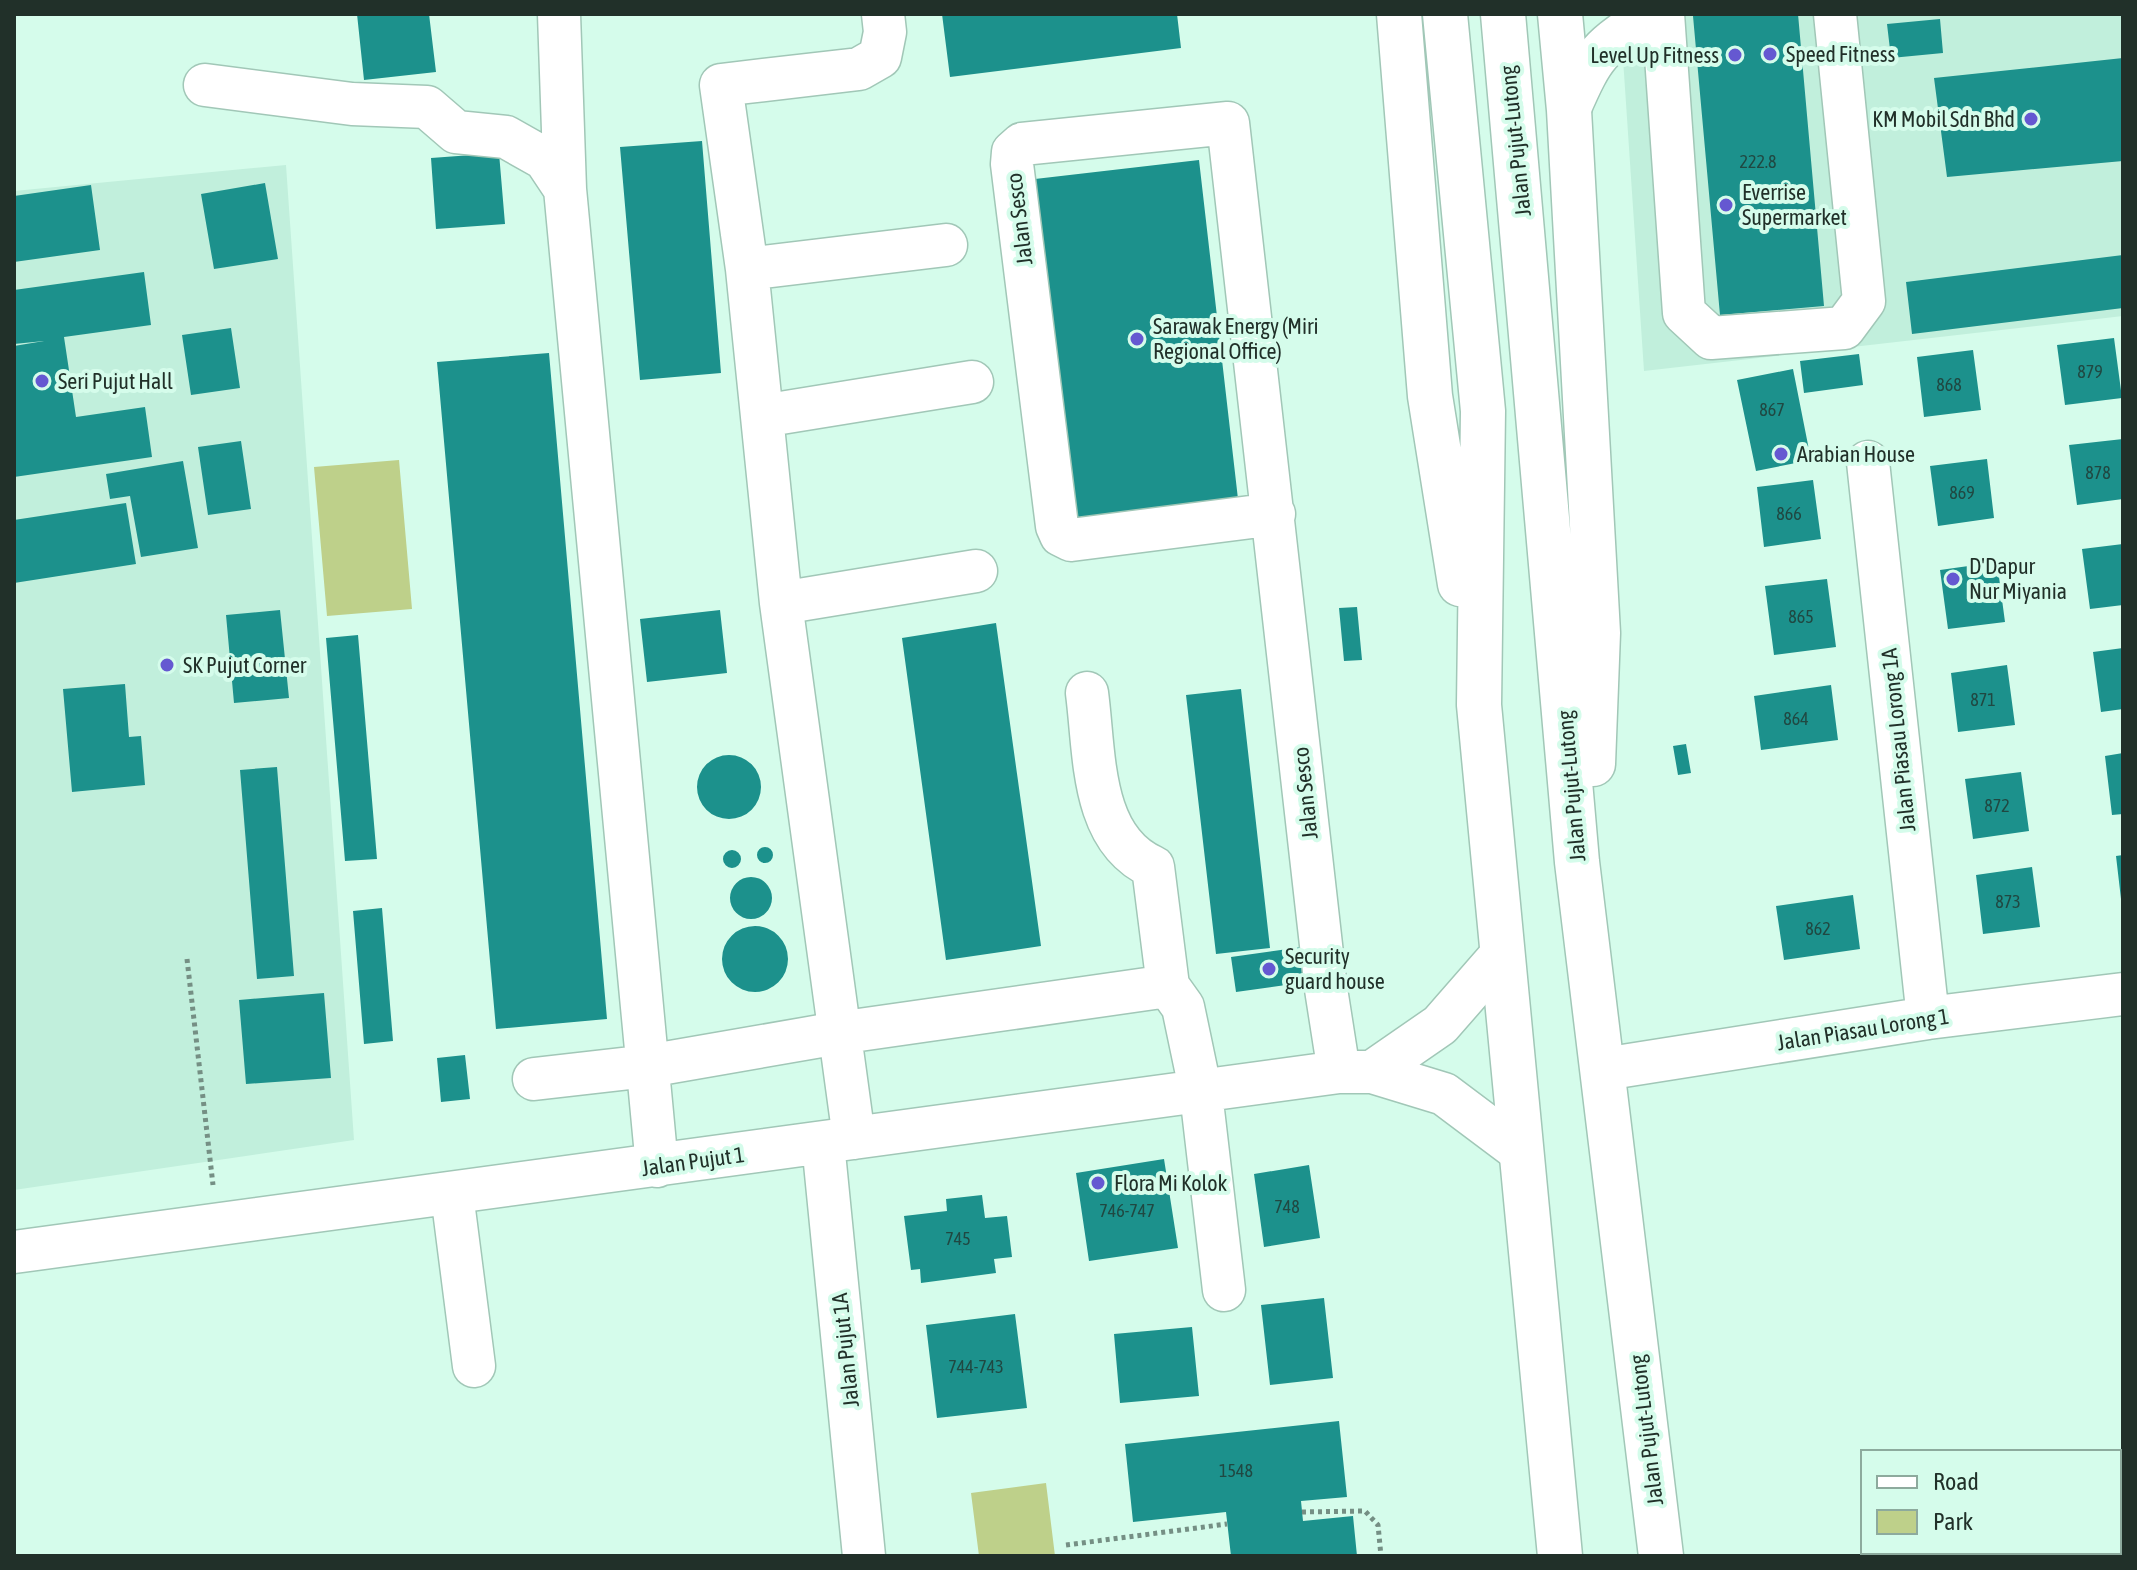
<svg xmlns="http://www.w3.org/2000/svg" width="2137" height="1570" font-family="'Asap Condensed',sans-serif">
<rect width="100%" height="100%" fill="#d5fceb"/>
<path fill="#c1efdc" d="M1620,14H2123V316L1644,371Z
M286,165L354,1140L14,1190V191Z"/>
<path fill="#bed08a" d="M399,460L412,609L327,616L314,467Z
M1046,1483L1055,1556H979L971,1493Z"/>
<path fill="#1c918c" d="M357,14H429L436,72L364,80Z
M942,14H1177L1181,48L950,77Z
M1717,14H1798L1824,306L1720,315L1693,16Z
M1940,19L1943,53L1891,58L1887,24Z
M2123,58V161L1947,177L1934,78Z
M702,141L721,373L640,380L620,147Z
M499,153L505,224L436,229L431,158Z
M1199,160L1238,499L1075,518L1035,179Z
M265,183L278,259L214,269L201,194Z
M91,185L100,250L14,262V196Z
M2123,255V308L1912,334L1906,282Z
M144,272L151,325L64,337L76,417L145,407L152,457L14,477V346L44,341L14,344V290Z
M231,328L240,388L191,395L182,335Z
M2114,338L2122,398L2065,405L2057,345Z
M1973,350L1981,410L1924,417L1917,357Z
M549,353L607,1019L496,1029L437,362Z
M1859,354L1863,385L1804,393L1800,361Z
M1793,369L1811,460L1756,471L1737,380Z
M2123,439V499L2077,505L2069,445Z
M241,441L251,509L208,515L198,447Z
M1987,459L1994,518L1938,526L1930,466Z
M183,461L198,548L141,557L130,496L110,499L106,474Z
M1813,480L1821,539L1764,547L1757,487Z
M126,503L136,564L14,583V520Z
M2123,544V605L2090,609L2082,549Z
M1997,562L2005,622L1948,629L1940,570Z
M1827,579L1836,647L1774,655L1765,586Z
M1357,607L1362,660L1344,661L1339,608Z
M280,610L289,698L234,703L226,615Z
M720,610L727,673L647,682L640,619Z
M996,623L1041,946L946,960L902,638Z
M358,635L377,859L345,861L326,638Z
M2123,648V709L2101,712L2093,652Z
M2007,665L2015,725L1958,732L1951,673Z
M125,684L129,737L141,736L145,785L72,792L63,689Z
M1831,685L1838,740L1761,750L1754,696Z
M1241,689L1270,948L1216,954L1186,695Z
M1686,744L1691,773L1678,775L1673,746Z
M2123,753V814L2112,815L2105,756Z
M697 787a32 32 0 1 1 64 0a32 32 0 1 1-64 0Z
M277,767L294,976L257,979L240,770Z
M2021,772L2029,831L1973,839L1965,779Z
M757 855a8 8 0 1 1 16 0a8 8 0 1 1-16 0Z
M723 859a9 9 0 1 1 18 0a9 9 0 1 1-18 0Z
M2123,855V899H2121L2116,856Z
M2032,867L2040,927L1983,934L1976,875Z
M730 898a21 21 0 1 1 42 0a21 21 0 1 1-42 0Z
M1853,895L1860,949L1784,960L1776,906Z
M382,908L393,1041L364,1044L353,911Z
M722 959a33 33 0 1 1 66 0a33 33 0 1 1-66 0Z
M1302,947L1307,982L1236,992L1231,957Z
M324,993L331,1078L246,1084L239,1000Z
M465,1055L470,1099L441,1102L437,1058Z
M1164,1159L1178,1248L1089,1261L1076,1173Z
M1309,1165L1320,1238L1264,1247L1254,1174Z
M982,1195L985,1218L1007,1216L1012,1257L994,1259L996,1273L921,1283L920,1269L911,1270L904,1216L947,1211L946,1199Z
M1324,1298L1333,1378L1270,1385L1261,1305Z
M1015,1314L1027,1408L937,1418L926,1325Z
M1192,1327L1199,1396L1120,1403L1114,1334Z
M1339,1421L1347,1497L1301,1501L1303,1521L1353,1516L1357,1556H1231L1226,1512L1133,1522L1125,1444Z"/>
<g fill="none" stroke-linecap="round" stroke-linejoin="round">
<g stroke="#a1c7b7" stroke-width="45">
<path id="minor" d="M559,14L565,189
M1663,14L1684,313L1711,338L1844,328L1864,301L1835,14
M205,85L352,104L427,107L456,132L506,137L545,159L565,189L657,1166
M1569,110C1594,52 1599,48 1652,14
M747,269L946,245
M762,416L972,382
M1868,462L1928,1018
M1274,514L1071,540L1061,535L1057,526L1012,164L1013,152L1022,144L1228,123L1326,989L1339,1072
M781,603L976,571
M1168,986L1183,1007L1201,1093L1224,1290
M1604,1069L1928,1018L2123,994
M1372,1072L1440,1025L1502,954
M534,1079L648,1066L838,1033L1168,986L1153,867C1090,839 1095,753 1087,693
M854,1138L781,603L747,269L721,85L859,69L880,57L885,32L883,14
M823,1143L864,1556
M452,1194L474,1366
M14,1252L1339,1072H1372L1444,1094L1520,1151"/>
</g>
<g stroke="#a1c7b7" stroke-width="47">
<path id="highway" d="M1399,14L1430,396L1460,584
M1445,14L1483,411L1479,705L1560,1556
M1503,14L1577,862L1661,1556
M1560,14L1569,110L1598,633L1593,764"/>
</g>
<path stroke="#758f84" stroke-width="5" stroke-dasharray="4 4" stroke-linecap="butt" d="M187,959L213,1185
M1302,1512L1365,1511L1378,1525L1381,1556
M1066,1545L1227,1524"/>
<use href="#minor" stroke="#fff" stroke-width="42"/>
<use href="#highway" stroke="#fff" stroke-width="44"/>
</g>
<g fill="#6558d1" stroke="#d5fceb" stroke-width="3">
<circle cx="1770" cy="54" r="8"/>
<circle cx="1735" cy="55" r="8"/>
<circle cx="2031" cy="119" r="8"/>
<circle cx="1726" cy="205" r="8"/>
<circle cx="1137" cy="339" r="8"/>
<circle cx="42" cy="381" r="8"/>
<circle cx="1781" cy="454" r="8"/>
<circle cx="1953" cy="579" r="8"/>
<circle cx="167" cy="665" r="8"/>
<circle cx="1269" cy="969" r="8"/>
<circle cx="1098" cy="1183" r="8"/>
</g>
<g text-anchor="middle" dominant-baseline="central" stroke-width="8" stroke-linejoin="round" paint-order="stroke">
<g font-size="18" fill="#204842">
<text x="1758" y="161">222.8</text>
<text x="2090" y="371">879</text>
<text x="1949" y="384">868</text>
<text x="1772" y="409">867</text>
<text x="2098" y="472">878</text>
<text x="1962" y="492">869</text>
<text x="1789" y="513">866</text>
<text x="1801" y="616">865</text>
<text x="1983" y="699">871</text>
<text x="1796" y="718">864</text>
<text x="1997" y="805">872</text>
<text x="2008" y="901">873</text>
<text x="1818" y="928">862</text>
<text x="1287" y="1206">748</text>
<text x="1127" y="1210">746-747</text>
<text x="958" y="1238">745</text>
<text x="976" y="1366">744-743</text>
<text x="1236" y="1470">1548</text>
</g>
<g font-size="22" fill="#213029" stroke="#d5fceb" text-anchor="start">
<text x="1786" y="54">Speed Fitness</text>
<text x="1719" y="55" text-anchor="end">Level Up Fitness</text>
<text x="2015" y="119" text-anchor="end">KM Mobil Sdn Bhd</text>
<text x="1742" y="192">Everrise<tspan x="1742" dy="25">Supermarket</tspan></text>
<text x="1153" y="326">Sarawak Energy (Miri<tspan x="1153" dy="25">Regional Office)</tspan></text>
<text x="58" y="381">Seri Pujut Hall</text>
<text x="1797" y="454">Arabian House</text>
<text x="1969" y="566">D'Dapur<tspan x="1969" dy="25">Nur Miyania</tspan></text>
<text x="183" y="665">SK Pujut Corner</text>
<text x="1285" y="956">Security<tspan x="1285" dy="25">guard house</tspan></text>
<text x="1114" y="1183">Flora Mi Kolok</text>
</g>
<g font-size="22" fill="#213029" stroke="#d5fceb">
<text transform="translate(1515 141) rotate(-96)">Jalan Pujut-Lutong</text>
<text transform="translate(1019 219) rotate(-97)">Jalan Sesco</text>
<text transform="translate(1898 740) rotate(-96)">Jalan Piasau Lorong 1A</text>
<text transform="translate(1571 786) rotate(-95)">Jalan Pujut-Lutong</text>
<text transform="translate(1305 793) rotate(-96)">Jalan Sesco</text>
<text transform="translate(1863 1029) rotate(-9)">Jalan Piasau Lorong 1</text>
<text transform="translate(693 1161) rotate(-8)">Jalan Pujut 1</text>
<text transform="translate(845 1350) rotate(-96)">Jalan Pujut 1A</text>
<text transform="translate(1646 1430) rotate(-97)">Jalan Pujut-Lutong</text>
</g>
</g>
<rect width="2137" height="1570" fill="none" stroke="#213029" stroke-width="32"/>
<rect x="1861" y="1450" width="260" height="104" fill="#d5fceb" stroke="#8daa9d" stroke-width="2"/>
<rect x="1877" y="1476" width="40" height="12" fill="#ffffff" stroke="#8daa9d" stroke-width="2"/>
<text x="1933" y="1490" font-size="24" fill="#213029">Road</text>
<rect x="1877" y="1510" width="40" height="24" fill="#bed08a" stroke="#8daa9d" stroke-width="2"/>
<text x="1933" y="1530" font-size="24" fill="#213029">Park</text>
</svg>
